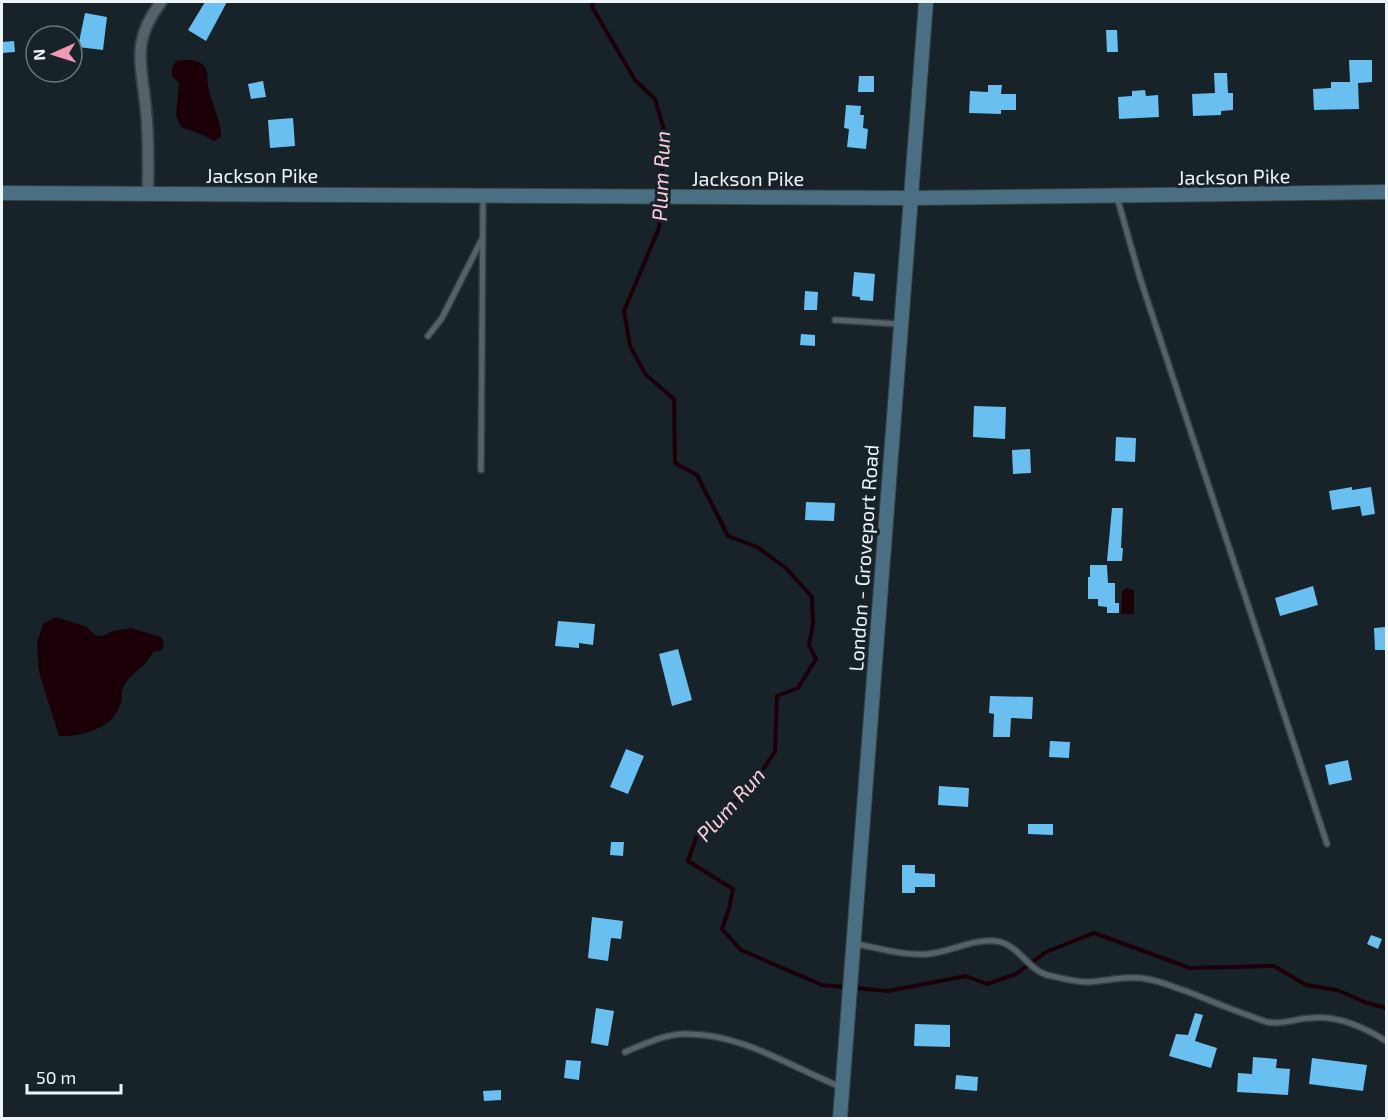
<svg xmlns="http://www.w3.org/2000/svg" width="1388" height="1120" font-family="'Exo 2',sans-serif">
<rect width="100%" height="100%" fill="#172229"/>
<path fill="#1b0007" d="M185,60C191,60 197,60 203,65C209,71 207,79 208,87C211,102 222,123 221,137L214,141L203,135L181,127L176,116L179,83L172,76V68L176,61Z
M1125,588L1134,590V614H1121L1122,590H1125Z
M56,617L87,627L95,635L103,636L113,631L131,628L161,637L164,642L162,650L153,652C144,669 134,670 125,684C120,690 123,694 121,702C115,728 82,737 59,736L39,672L37,643L43,624Z"/>
<g fill="none" stroke-linecap="round" stroke-linejoin="round">
<path stroke="#1b0007" stroke-width="4" d="M592,2V7L635,80L655,99L664,130L659,228L624,311L630,346L646,375L674,399L675,463L697,475L728,536L757,547L786,568L812,597L813,624L809,645L816,659L798,688L777,696L775,752L752,785L696,838L688,861L733,889L729,909L722,929L741,950L822,985L888,991L966,976L987,984L1016,974L1046,952L1094,933L1190,968L1274,966L1306,985L1337,990L1367,1003L1386,1008"/>
</g>
<path fill="#69bfef" d="M205,2H227L206,41L188,30Z
M85,13L107,17L103,50L78,47Z
M1106,30H1117L1118,52H1107Z
M14,41L15,52L2,53V42Z
M1349,60H1372V82L1358,83L1359,109L1314,110L1313,89L1331,88V82H1350Z
M1214,73H1227L1228,93H1233V110L1221,111V115L1193,116L1192,94L1215,93Z
M859,76H874V92H858Z
M263,81L266,97L251,99L248,84Z
M988,85H1002L1001,94H1016V110H1001V114L969,113L970,91L988,92Z
M1145,90L1146,96L1158,95L1159,117L1119,119L1118,97L1132,96V91Z
M846,105L861,106L860,115H864L863,128L868,129L866,149L847,147L849,129L844,128Z
M293,118L295,146L270,148L268,120Z
M854,272L875,274L873,301L860,300V297L852,296Z
M805,291L818,292L817,310H804Z
M801,334L815,335V346L800,345Z
M974,406L1006,407L1005,439L973,437Z
M1116,437L1136,438L1135,462L1115,461Z
M1030,449L1031,473L1013,474L1012,450Z
M1352,487V490L1371,487L1375,514L1362,516L1360,506L1332,510L1329,491Z
M806,502L835,503L834,521L805,520Z
M1112,508H1123L1121,548H1123L1122,561H1107Z
M1090,565H1107L1108,583H1115V603H1119V613H1107V607L1098,606V599H1088V577H1090Z
M1313,586L1318,605L1280,616L1275,598Z
M558,621L595,624L593,645L579,643V648L555,646Z
M1386,627V650H1375L1374,628Z
M678,649L692,700L672,706L659,654Z
M990,696L1033,697L1032,719L1011,718L1010,737H993L994,714L989,713Z
M1050,741L1070,742L1069,758L1049,757Z
M626,749L644,756L628,794L610,787Z
M1348,760L1352,780L1329,785L1325,765Z
M939,786L969,788L968,807L938,805Z
M1028,824H1053V835L1028,834Z
M611,842H624L623,856L610,855Z
M902,865H915V873L935,874V887H915V893H902Z
M592,917L623,921L621,939L611,938L608,961L588,958Z
M1371,935L1382,939L1378,949L1367,944Z
M596,1008L614,1011L608,1046L591,1043Z
M1195,1013L1203,1015L1195,1041L1217,1048L1211,1068L1169,1056L1176,1034L1188,1035Z
M915,1024L950,1025V1047L914,1046Z
M1253,1057L1277,1059L1276,1068L1290,1069L1288,1095L1237,1092L1238,1073L1252,1074Z
M1312,1058L1367,1065L1363,1091L1309,1084Z
M566,1060L581,1061L579,1080L564,1078Z
M956,1075L978,1077L977,1091L955,1089Z
M501,1090V1100L484,1101L483,1091Z"/>
<g fill="none" stroke-linecap="round" stroke-linejoin="round">
<g stroke="#363f45" stroke-width="8">
<path id="lane" d="M1117,197L1140,278L1327,844
M835,320L899,324
M428,336L442,318L483,237
M481,470L483,197
M856,944C879,948 904,956 928,954C950,952 972,939 995,941C1018,943 1027,969 1047,975C1061,978 1074,982 1088,982C1108,981 1127,975 1147,979C1160,981 1173,987 1186,991C1213,1002 1240,1013 1267,1022C1284,1025 1293,1019 1310,1018C1337,1015 1364,1027 1386,1041
M625,1052C644,1044 663,1035 683,1034C739,1032 791,1067 841,1087"/>
</g>
<g stroke="#363f45" stroke-width="14">
<path id="street" d="M148,194C148,166 149,138 146,111C142,64 130,43 161,2"/>
</g>
<g stroke="#363f45" stroke-width="16">
<path id="secondary" d="M2,193L911,198L1386,192
M840,1118L926,2"/>
</g>
<use href="#lane" stroke="#56626a" stroke-width="5"/>
<use href="#street" stroke="#56626a" stroke-width="10"/>
<use href="#secondary" stroke="#4a6f83" stroke-width="14"/>
</g>
<g text-anchor="middle" dominant-baseline="central" stroke-width="6" stroke-linejoin="round" paint-order="stroke">
<g font-size="20" fill="#edf5f9" stroke="#172229">
<text x="262" y="175">Jackson Pike</text>
<text transform="translate(1234 176) rotate(-1)">Jackson Pike</text>
<text x="748" y="178">Jackson Pike</text>
<text transform="translate(863 558) rotate(-86)">London - Groveport Road</text>
</g>
<g font-size="21" font-style="italic" fill="#fecfdc" stroke="#172229">
<text transform="translate(660 176) rotate(-88)">Plum Run</text>
<text transform="translate(730 804) rotate(-48)">Plum Run</text>
</g>
</g>
<rect width="1388" height="1120" fill="none" stroke="#edf5f9" stroke-width="6"/>
<g transform="translate(54 54) rotate(267)"><circle r="28" fill="#172229" stroke="#6d767c" stroke-width="1.5"/>
<path d="M0-4.5L10 22L0 15L-10 22Z" fill="#f19ab4"/>
<text y="-9" font-size="16" font-weight="bold" text-anchor="middle" fill="#edf5f9">N</text>
</g>
<path d="M27 1084v9h94v-9" fill="none" stroke="#edf5f9" stroke-width="3"/>
<text x="36" y="1084" font-size="18" fill="#edf5f9" stroke="#172229" stroke-width="4.5" paint-order="stroke">50 m</text>
</svg>
